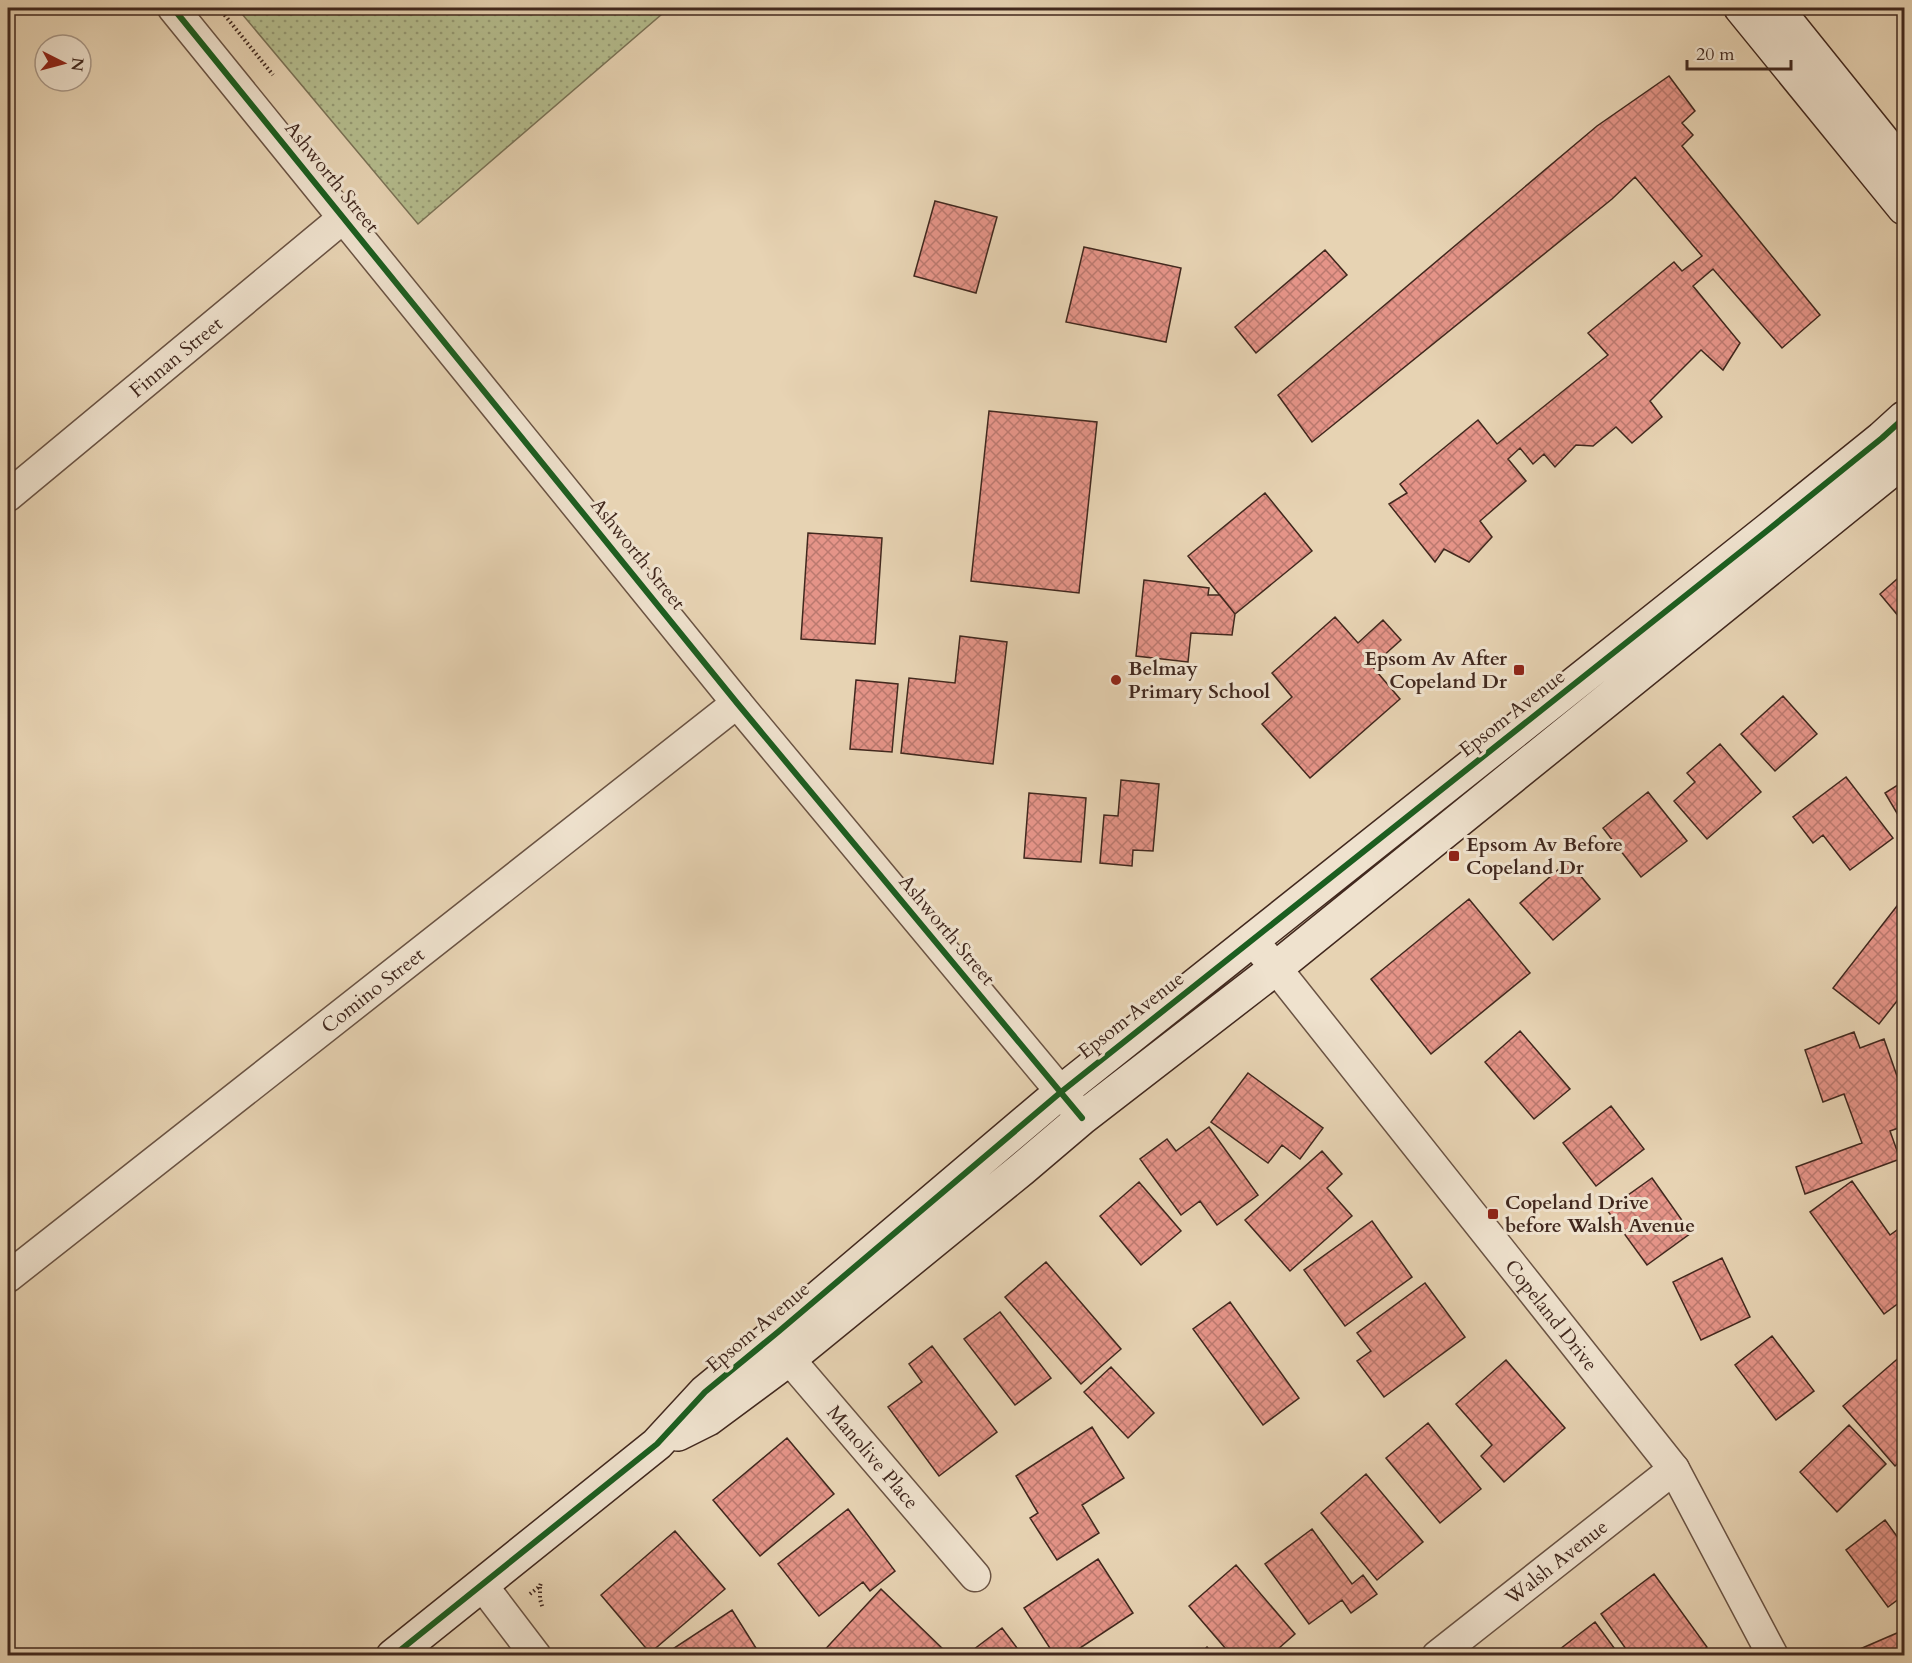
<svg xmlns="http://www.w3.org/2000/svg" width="1912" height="1663" font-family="Cardo,serif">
<defs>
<pattern id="park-dots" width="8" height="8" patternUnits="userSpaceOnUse" patternTransform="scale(1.5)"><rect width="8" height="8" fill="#b4bc8d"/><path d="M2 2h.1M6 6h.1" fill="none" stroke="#949973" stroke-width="1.8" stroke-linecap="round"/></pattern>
<pattern id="building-cross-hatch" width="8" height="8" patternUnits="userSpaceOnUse" patternTransform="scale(1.5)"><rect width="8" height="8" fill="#e59488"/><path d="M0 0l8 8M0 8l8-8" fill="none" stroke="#bb796f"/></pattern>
</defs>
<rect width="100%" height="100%" fill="#e7d3b3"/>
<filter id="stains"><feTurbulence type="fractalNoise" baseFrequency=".00333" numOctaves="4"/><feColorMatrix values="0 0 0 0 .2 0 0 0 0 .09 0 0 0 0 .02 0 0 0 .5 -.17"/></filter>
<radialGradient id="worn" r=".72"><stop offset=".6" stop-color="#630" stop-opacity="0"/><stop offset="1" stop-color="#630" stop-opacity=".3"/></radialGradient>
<path fill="url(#park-dots)" stroke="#7a7256" stroke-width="1.5" d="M237,8H669L418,224Z"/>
<path fill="url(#building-cross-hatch)" stroke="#41281e" stroke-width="1.5" d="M1669,76L1695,111L1682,123L1693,135L1682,146L1820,315L1782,348L1713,269L1693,286L1740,343L1723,370L1701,350L1650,401L1662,417L1632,443L1616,427L1593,446L1576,445L1555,467L1544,454L1533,464L1520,448L1508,459L1526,481L1480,521L1492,537L1469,562L1444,549L1435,562L1389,504L1407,493L1400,484L1478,420L1497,444L1608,355L1588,333L1674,262L1682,271L1702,256L1635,177L1612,199L1312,442L1278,395L1597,126Z
M935,201L997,217L976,293L914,276Z
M1084,247L1181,268L1166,342L1066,322Z
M1325,250L1347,275L1256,353L1235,327Z
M989,411L1097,422L1079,593L971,581Z
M1265,493L1312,551L1235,614L1188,556Z
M808,533L882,538L875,644L801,639Z
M1904,573V623L1880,594Z
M1144,580L1209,588L1208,595H1220L1235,614L1232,635L1191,633L1188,662L1136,656Z
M1335,617L1358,643L1383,620L1401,640L1372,666L1400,699L1310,778L1262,724L1292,697L1272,673Z
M960,636L1007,642L993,764L901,753L909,678L955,683Z
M856,680L898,684L892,752L850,749Z
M1783,696L1817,734L1775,771L1741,734Z
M1720,744L1761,792L1707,839L1674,801L1695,782L1687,773Z
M1846,777L1893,838L1850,870L1823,835L1813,843L1793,817Z
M1121,780L1159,784L1153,851L1133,850L1132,866L1100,863L1104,815L1118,816Z
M1904,781V825L1885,793Z
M1648,792L1687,841L1641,877L1603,828Z
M1029,793L1086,798L1081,862L1024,858Z
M1568,861L1600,899L1553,940L1520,903Z
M1904,897V992L1879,1024L1833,988Z
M1469,899L1530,973L1431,1054L1371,979Z
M1520,1031L1570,1089L1534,1119L1485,1062Z
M1854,1032L1860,1048L1884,1039L1904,1096V1126L1890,1131L1900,1159L1805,1194L1796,1167L1862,1143L1844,1094L1823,1102L1805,1050Z
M1248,1073L1323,1128L1300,1159L1282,1145L1268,1163L1211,1122Z
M1611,1106L1644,1149L1596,1186L1563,1143Z
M1209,1127L1258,1195L1217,1225L1200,1201L1181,1215L1140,1159L1167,1139L1176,1151Z
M1322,1151L1342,1174L1327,1188L1352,1216L1290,1271L1245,1220Z
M1652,1178L1691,1233L1647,1265L1607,1210Z
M1852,1181L1890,1235L1904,1225V1299L1884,1314L1810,1212Z
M1139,1182L1181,1231L1141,1265L1100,1216Z
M1372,1221L1412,1277L1345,1326L1304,1270Z
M1722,1258L1750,1317L1701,1340L1673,1282Z
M1046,1262L1121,1349L1081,1384L1005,1297Z
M1425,1283L1465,1337L1384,1397L1357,1361L1371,1351L1357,1333Z
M1230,1302L1299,1398L1263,1425L1193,1329Z
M1000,1312L1051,1378L1015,1405L964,1339Z
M1772,1336L1814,1391L1776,1420L1735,1365Z
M932,1346L997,1432L939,1476L888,1407L922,1382L909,1364Z
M1902,1355L1904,1357V1458L1895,1466L1843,1406Z
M1506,1360L1565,1428L1504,1482L1481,1456L1492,1445L1456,1404Z
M1111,1367L1154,1413L1128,1438L1084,1392Z
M1428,1423L1481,1489L1440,1523L1386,1458Z
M1849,1425L1886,1464L1837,1512L1800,1472Z
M1092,1427L1124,1478L1082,1505L1099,1533L1057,1560L1030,1518L1038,1513L1016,1476Z
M787,1438L834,1494L760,1556L713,1500Z
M1366,1474L1423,1542L1377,1580L1321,1513Z
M848,1509L895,1571L870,1591L863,1582L819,1616L778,1564Z
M1885,1520L1904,1546V1595L1888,1607L1846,1550Z
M1312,1529L1352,1584L1363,1575L1377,1594L1351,1613L1342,1600L1309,1624L1265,1564Z
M675,1531L725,1589L650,1653L601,1595Z
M1098,1559L1133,1613L1068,1656H1055L1024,1608Z
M1236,1565L1295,1634L1270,1656H1232L1189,1606Z
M1654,1574L1707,1647L1696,1656H1631L1601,1614Z
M881,1589L945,1651L940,1656H819Z
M732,1610L761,1656H662Z
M1595,1622L1620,1656H1551Z
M1002,1628L1023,1656H965Z
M1904,1630V1656H1863L1860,1649Z
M1207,1647L1215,1656H1197Z"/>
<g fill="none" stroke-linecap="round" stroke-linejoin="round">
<g stroke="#6a5343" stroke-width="33">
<g id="street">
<path d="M173,8L737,703L1076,1110"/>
<path id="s1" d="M8,496L343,218"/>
<path id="s2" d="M1252,940L1276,968L1674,1469L1773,1656"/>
<path id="s3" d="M8,1277L737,703"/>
<path id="s4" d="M773,1340L975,1576"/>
<path d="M482,1585L536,1656"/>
<path id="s5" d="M1437,1656L1674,1469"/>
</g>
</g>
<g stroke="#41281e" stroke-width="36">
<path id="secondary" d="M1741,8L1904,208
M1776,8L1904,167
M678,1434L708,1419L789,1359L1022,1169L1082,1118L1276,968L1904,460
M393,1656L657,1444L705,1392L778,1332L1061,1092L1768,530L1882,438L1904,418"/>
</g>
<path stroke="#41281e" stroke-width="4" stroke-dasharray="1.5 3" stroke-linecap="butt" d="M219,8L273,75
M540,1587V1599L543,1609
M530,1594L540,1586L541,1583"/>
<use href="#street" stroke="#efe2ce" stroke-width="30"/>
<use href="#secondary" stroke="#efe2ce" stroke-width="33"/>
<g stroke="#efe2ce" stroke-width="10">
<path id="cycleway" d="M173,8L737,703L1082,1118
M393,1656L657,1444L705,1392L778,1332L1061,1092L1768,530L1882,438L1904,418"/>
</g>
<use href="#cycleway" stroke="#1b5e20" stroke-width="6"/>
</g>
<g fill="#8f2418" stroke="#efe2ce" stroke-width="2">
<rect x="1513" y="664" width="12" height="12" rx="3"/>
<circle cx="1116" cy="680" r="6"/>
<rect x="1448" y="850" width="12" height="12" rx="3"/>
<rect x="1487" y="1208" width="12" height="12" rx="3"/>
</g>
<g text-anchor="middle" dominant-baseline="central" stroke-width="6" stroke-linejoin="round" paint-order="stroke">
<g font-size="20" fill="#41281e" stroke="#efe2ce">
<text transform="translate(332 177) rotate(51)">Ashworth Street</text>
<text stroke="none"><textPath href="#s1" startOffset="218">Finnan Street</textPath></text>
<text transform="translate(638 554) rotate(51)">Ashworth Street</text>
<text transform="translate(1512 713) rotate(-38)">Epsom Avenue</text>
<text transform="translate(947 930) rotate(50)">Ashworth Street</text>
<text stroke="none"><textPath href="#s3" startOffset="464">Comino Street</textPath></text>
<text transform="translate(1131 1015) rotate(-38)">Epsom Avenue</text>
<text stroke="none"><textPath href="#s2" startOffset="480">Copeland Drive</textPath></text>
<text transform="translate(758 1327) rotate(-40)">Epsom Avenue</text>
<text stroke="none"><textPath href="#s4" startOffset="154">Manolive Place</textPath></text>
<text stroke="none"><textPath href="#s5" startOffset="152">Walsh Avenue</textPath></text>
</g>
<g font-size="20" font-weight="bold" fill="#41281e" stroke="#efe2ce" text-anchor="start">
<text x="1507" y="658" text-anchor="end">Epsom Av After<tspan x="1507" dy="23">Copeland Dr</tspan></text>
<text x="1128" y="668">Belmay<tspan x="1128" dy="23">Primary School</tspan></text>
<text x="1466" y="844">Epsom Av Before<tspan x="1466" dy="23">Copeland Dr</tspan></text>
<text x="1505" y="1202">Copeland Drive<tspan x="1505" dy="23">before Walsh Avenue</tspan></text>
</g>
</g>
<rect width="1912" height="1663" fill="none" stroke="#e7d3b3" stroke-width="30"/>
<rect x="9" y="9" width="1894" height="1645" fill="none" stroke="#41281e" stroke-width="3"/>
<rect x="15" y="15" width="1882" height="1633" fill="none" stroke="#41281e" stroke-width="1.5"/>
<g transform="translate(63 63) rotate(96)"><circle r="28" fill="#efe2ce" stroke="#a99888" stroke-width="1.5"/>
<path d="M0-4.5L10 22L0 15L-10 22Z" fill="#8f2418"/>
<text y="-9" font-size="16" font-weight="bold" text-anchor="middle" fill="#41281e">N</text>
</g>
<path d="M1687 60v9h104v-9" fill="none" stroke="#41281e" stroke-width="3"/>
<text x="1696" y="60" font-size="18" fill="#41281e" stroke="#efe2ce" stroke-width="4.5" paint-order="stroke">20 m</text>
<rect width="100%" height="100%" filter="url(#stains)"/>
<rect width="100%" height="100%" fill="url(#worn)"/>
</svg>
